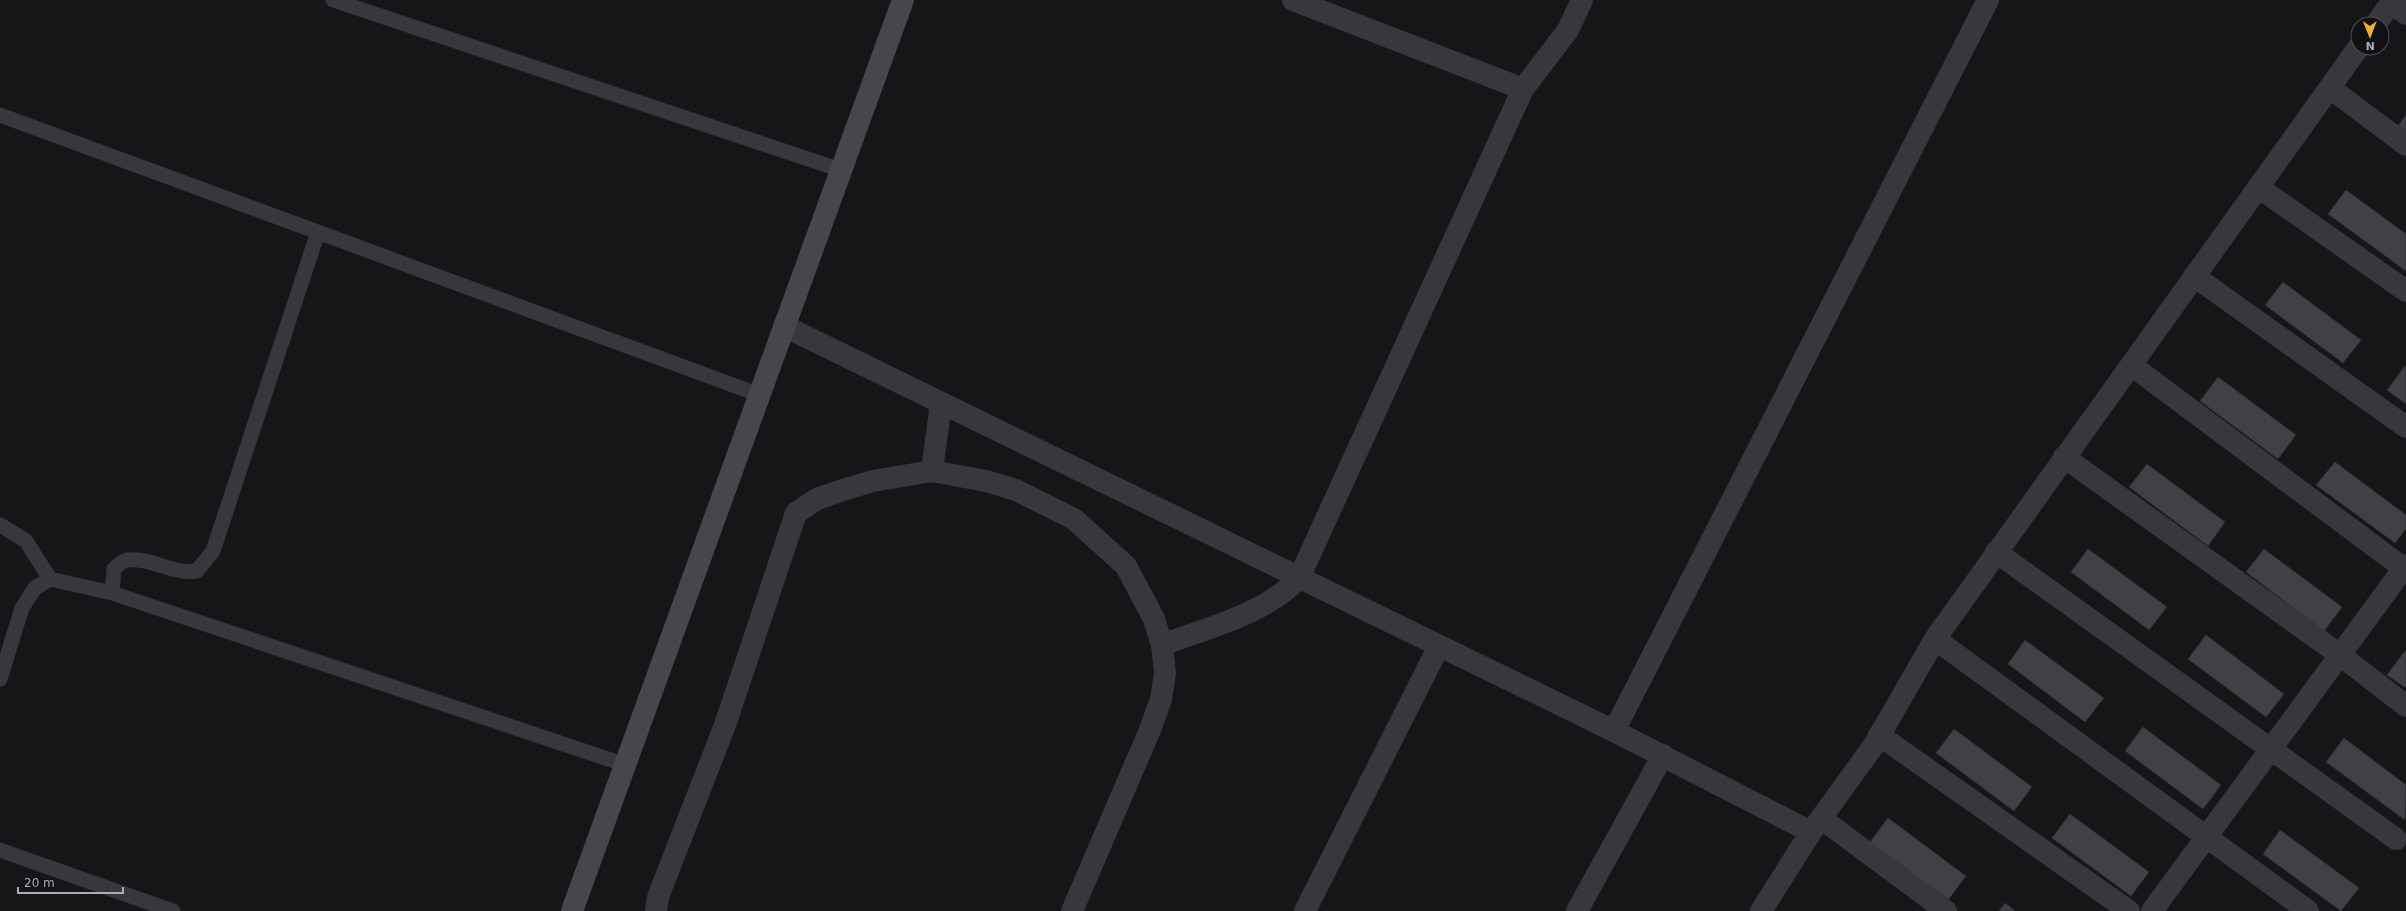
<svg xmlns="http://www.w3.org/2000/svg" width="2406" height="911" font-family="'DejaVu Sans',sans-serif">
<rect width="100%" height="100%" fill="#161618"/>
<path fill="#404145" stroke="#303034" d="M2406,115V132L2398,126Z
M2346,190L2406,234V271L2328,214Z
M2283,282L2361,340L2343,363L2265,305Z
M2405,366L2406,367V404L2387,390Z
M2218,377L2296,435L2278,459L2200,401Z
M2335,462L2406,515V529L2395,543L2316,485Z
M2147,464L2225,522L2208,546L2129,487Z
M2088,549L2167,607L2149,630L2071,572Z
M2264,549L2342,607L2324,631L2246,572Z
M2206,635L2284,694L2266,717L2188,659Z
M2025,640L2104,698L2085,722L2008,664Z
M2405,651L2406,652V688L2387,675Z
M2143,727L2221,785L2203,809L2125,751Z
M1954,729L2032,787L2014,811L1936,753Z
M2344,738L2406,785L2405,820L2326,762Z
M2070,814L2149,872L2131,896L2052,838Z
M1888,818L1966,876L1948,900L1870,842Z
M2280,830L2359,888L2341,911L2263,854Z
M2005,903L2015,911H1999Z"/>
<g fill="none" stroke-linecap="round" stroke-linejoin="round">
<path stroke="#37383d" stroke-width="15" d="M333,0L841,170
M0,115L760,395
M0,525L26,541L50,579
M112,593L114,569C117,566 122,561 127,560C151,557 173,575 197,571L213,551L318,232
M0,679L22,608L35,588L50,579L112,593L626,765
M0,850L173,911"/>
<path stroke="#37383d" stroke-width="22" d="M1293,0L1523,89
M2391,3L2406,14
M2376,24L2393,0
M2330,88L2406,145
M2258,187L2406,291
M2194,276L2406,427
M784,326L1614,731L1811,832
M2131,365L2406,570
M2064,457L2340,655L2406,706
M932,471L941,403
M1996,552L2396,839
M1935,639L2308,911
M1162,645C1209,627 1264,615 1299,578L1523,89L1568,30L1582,0
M1614,731L1988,0
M1879,735L2129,911
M1822,819L1946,911
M656,911L658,897L725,725L796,513L817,499L843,490L873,481L932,471L986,481L1016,490L1074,519L1126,566L1154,619L1162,645L1165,673L1161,699L1150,730L1072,911
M1305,911L1439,646
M1577,911L1663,755
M1761,911L1811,832L1874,745L1935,639L2358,48
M2152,911L2406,565"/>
<path stroke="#45474d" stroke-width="22" d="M572,911L903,0"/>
</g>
<g transform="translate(2370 36) rotate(179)"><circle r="19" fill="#111113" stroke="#4d4f55"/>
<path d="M0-3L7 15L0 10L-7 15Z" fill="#f2b134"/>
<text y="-6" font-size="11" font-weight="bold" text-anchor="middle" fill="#a8adb8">N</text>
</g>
<path d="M18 887v6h105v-6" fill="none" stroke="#a8adb8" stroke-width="2"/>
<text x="24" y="887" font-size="12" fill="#a8adb8" stroke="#111113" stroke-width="3" paint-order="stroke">20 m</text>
</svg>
